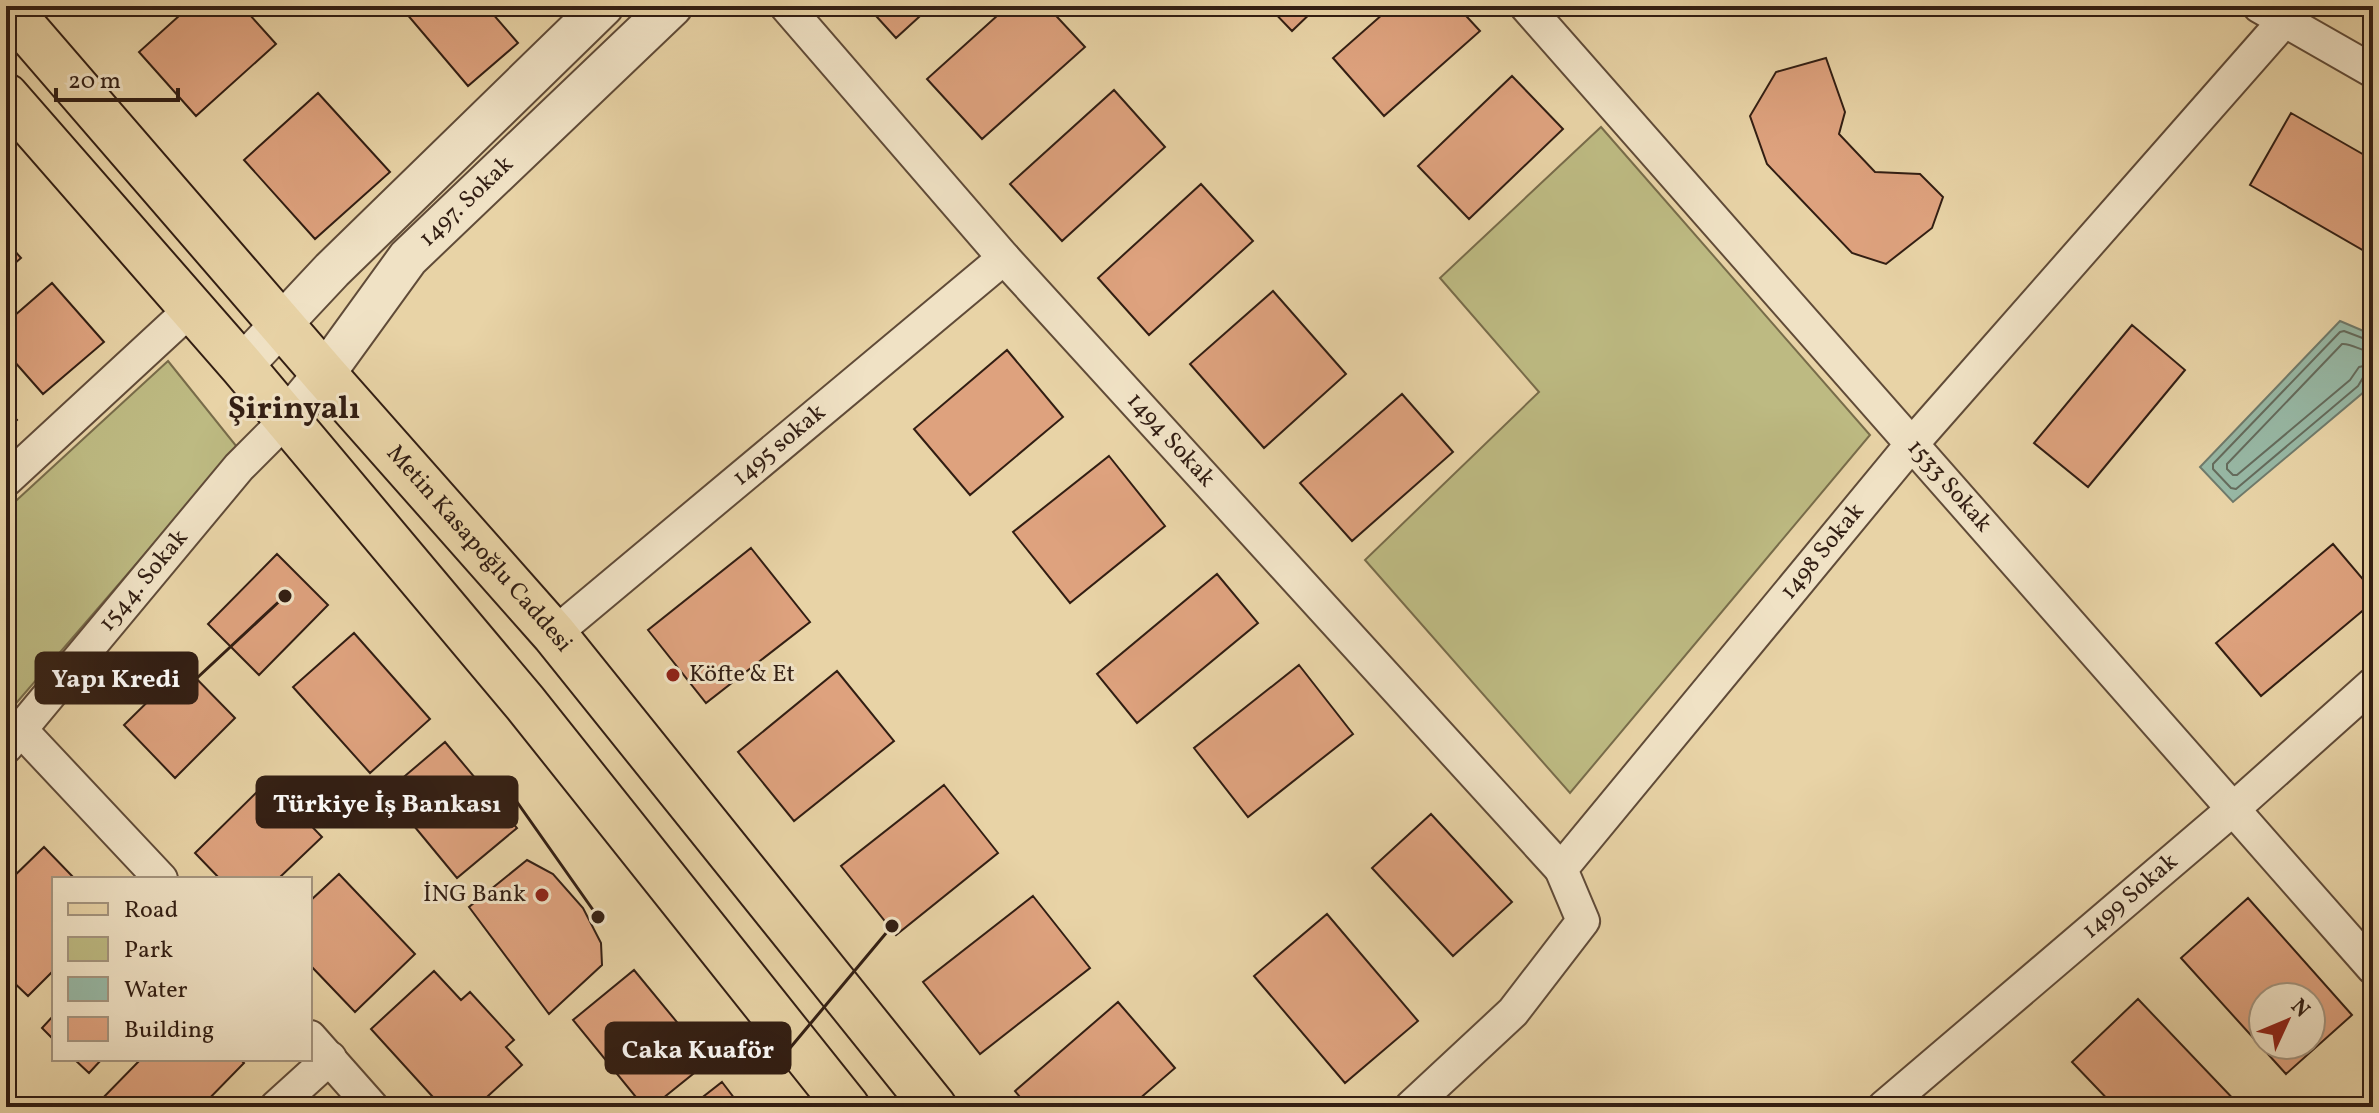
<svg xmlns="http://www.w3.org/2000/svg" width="2379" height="1113" font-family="Vollkorn,serif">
<rect width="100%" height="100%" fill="#e8d3a6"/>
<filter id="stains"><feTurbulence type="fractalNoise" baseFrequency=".0025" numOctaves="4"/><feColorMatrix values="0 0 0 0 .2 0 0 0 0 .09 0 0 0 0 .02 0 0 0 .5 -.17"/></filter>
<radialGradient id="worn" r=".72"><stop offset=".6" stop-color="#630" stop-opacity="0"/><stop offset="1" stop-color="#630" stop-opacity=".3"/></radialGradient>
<path fill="#bdba82" stroke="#786c4a" stroke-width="2" d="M1601,127L1870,435L1570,793L1365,560L1539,392L1440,278Z
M168,361L237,447L6,715V510Z"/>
<path fill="#97b8a5" stroke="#6f7a6b" stroke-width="2" d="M2340,321L2373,335V375L2365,391L2233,502L2200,467Z"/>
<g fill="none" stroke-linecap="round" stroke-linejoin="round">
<path stroke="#646b5c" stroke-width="2" d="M2373,342L2344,331L2340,332L2213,464V469L2231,488L2236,489L2358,386L2364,376L2373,374
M2373,352C2362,352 2352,343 2342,344L2227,464V469L2233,475H2237L2350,380L2359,367L2373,364"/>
</g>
<path fill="#dea27e" stroke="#321e13" stroke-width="2" fill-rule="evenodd" d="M190,6H242L276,44L196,116L139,52Z
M400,6H486L518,43L468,86Z
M867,6H931L896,38Z
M1008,6H1047L1085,47L982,139L927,79Z
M1268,6H1318L1292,31Z
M1392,6H1457L1480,31L1384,116L1333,58Z
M1826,58L1845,112L1839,134L1875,172L1920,174L1943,197L1932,228L1886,264L1852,253L1767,164L1750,116L1776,72Z
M1512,76L1563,129L1469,219L1418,166Z
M1114,90L1165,147L1062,241L1010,184Z
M318,93L390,172L315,239L244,160Z
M2291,113L2373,160V256L2250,185Z
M1201,184L1253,241L1149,335L1098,278Z
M6,241L21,258L6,271Z
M52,283L104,342L43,394L6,352V323Z
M1273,291L1346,374L1264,448L1190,364Z
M2132,325L2185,370L2088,487L2034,443Z
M1007,350L1063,417L970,495L914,429Z
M1402,394L1453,452L1352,541L1300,483Z
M6,408L17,420L6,430Z
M1109,456L1165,526L1070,603L1013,532Z
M2333,544L2373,591V602L2261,696L2216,643Z
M751,548L810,622L706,703L648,630Z
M277,554L328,605L259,675L208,624Z
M1217,574L1258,623L1137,723L1097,674Z
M354,633L430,719L370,773L293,687Z
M1299,665L1353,734L1248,817L1194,748Z
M184,666L235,718L175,778L124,725Z
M837,671L894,741L794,821L738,752Z
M445,742L517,828L457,878L386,792Z
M268,781L322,837L278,879H220L195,853Z
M944,785L998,853L896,935L841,866Z
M1431,814L1512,902L1453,956L1372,868Z
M44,847L75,879H54V970L28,996L6,975V884Z
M527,860L553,874L583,908L601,943L602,965L549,1014L469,907Z
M339,874L415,954L355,1012L310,965V901Z
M1033,896L1090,968L980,1054L923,982Z
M2248,898L2352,1015L2286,1074L2181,958ZM2263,997H2311V1045H2263Z
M1327,914L1418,1021L1345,1083L1254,976Z
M634,970L709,1061L652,1107H644L573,1020Z
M434,971L461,1000L470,992L514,1040L506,1047L522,1065L476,1107H442L371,1029Z
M2138,999L2241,1107H2115L2072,1062Z
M1118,1002L1175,1068L1130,1107H1028L1015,1091Z
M54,1015V1040L42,1028Z
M74,1059H102L89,1073Z
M141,1059H240L244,1063L201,1107H94Z
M722,1082L741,1107H690Z"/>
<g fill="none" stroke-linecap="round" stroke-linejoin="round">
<g stroke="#604b38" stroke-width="36">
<g id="minor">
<path id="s1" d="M786,6L1004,258L1561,869"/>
<path id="s2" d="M1526,6L2373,968"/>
<path d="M2259,6L2373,71"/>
<path d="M6,480L191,309"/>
<path id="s3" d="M554,634L1004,258"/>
<path d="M21,730L161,879"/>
<path id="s4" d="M6,747L239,467L286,420"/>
<path d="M310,1037L372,1107"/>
<path d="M276,1107L330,1058"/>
<path id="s5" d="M1411,1107L1513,1012L1583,921L1561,869L1911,445L2284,21L2294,6"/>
<path id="s6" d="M1884,1107L2232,810L2373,684"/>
</g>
</g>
<g stroke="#604b38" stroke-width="44">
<g id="tertiary">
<path d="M242,366L332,270L603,6"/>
<path id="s7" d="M286,420L324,374L408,258L672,6"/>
</g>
</g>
<g stroke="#321e13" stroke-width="48">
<g id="primary">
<path id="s8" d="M6,6L324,374L554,634L934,1107"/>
<path d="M6,96L242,366L525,703L847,1107"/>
</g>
</g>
<use href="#minor" stroke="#f0e2c5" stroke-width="32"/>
<use href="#tertiary" stroke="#f0e2c5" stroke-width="40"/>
<use href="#primary" stroke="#e8d3a6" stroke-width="44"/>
</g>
<g fill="#8f2418" stroke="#f0e2c5" stroke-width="3">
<circle cx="673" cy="675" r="8"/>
<circle cx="542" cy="895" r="8"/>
</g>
<g text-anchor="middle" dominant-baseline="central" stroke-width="6" stroke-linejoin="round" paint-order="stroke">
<g font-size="24" fill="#321e13" stroke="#f0e2c5">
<text stroke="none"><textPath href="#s7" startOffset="284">1497. Sokak</textPath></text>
<text stroke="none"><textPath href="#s1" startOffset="580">1494 Sokak</textPath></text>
<text stroke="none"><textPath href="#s3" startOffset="294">1495 sokak</textPath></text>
<text stroke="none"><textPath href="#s2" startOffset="640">1533 Sokak</textPath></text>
<text stroke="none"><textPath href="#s8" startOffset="720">Metin Kasapoğlu Caddesi</textPath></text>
<text stroke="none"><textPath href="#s5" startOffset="722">1498 Sokak</textPath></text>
<text stroke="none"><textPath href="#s4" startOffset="216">1544. Sokak</textPath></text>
<text stroke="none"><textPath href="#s6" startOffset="324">1499 Sokak</textPath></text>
</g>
<g font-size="24" fill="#321e13" stroke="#f0e2c5" text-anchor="start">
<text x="689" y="675">Köfte &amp; Et</text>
<text x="526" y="895" text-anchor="end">İNG Bank</text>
</g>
<g font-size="32" font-weight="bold" fill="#321e13" stroke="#f0e2c5">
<text x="294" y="410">Şirinyalı</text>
</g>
</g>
<path fill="none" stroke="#321e13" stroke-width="3" d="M285 596L197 678M598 917L517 802M892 926L790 1048"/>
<g fill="#321e13" stroke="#f0e2c5" stroke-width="3">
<circle cx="285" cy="596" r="8"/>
<circle cx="598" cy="917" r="8"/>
<circle cx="892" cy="926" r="8"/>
</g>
<g fill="#321e13" stroke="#321e13" stroke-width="3">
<rect x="36" y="653" width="161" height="50" rx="8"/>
<rect x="257" y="777" width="260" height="50" rx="8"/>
<rect x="606" y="1023" width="184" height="50" rx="8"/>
</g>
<g font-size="26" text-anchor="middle" font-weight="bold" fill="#fff">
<text x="116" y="687">Yapı Kredi</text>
<text x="387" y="812">Türkiye İş Bankası</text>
<text x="698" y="1058">Caka Kuaför</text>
</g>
<rect width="2379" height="1113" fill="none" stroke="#e8d3a6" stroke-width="32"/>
<rect x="8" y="8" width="2363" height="1097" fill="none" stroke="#321e13" stroke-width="4"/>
<rect x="16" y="16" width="2347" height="1081" fill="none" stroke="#321e13" stroke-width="2"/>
<rect x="52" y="877" width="260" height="184" fill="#f0e2c5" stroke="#a4947e" stroke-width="2"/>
<rect x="68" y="903" width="40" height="12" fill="#e8d3a6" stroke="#a4947e" stroke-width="2"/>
<text x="124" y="917" font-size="24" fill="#321e13">Road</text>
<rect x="68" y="937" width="40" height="24" fill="#bdba82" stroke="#a4947e" stroke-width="2"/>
<text x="124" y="957" font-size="24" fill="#321e13">Park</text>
<rect x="68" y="977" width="40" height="24" fill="#97b8a5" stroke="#a4947e" stroke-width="2"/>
<text x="124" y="997" font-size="24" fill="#321e13">Water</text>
<rect x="68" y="1017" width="40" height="24" fill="#dea27e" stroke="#a4947e" stroke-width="2"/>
<text x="124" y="1037" font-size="24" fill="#321e13">Building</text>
<g transform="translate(2287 1021) rotate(46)"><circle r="38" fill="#f0e2c5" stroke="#a4947e" stroke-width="2"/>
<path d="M0-6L14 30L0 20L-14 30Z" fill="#8f2418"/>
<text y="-12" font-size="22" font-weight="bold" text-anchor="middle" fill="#321e13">N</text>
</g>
<path d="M56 88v12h122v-12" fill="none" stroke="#321e13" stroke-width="4"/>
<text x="68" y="88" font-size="24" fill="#321e13" stroke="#f0e2c5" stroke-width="6" paint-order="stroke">20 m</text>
<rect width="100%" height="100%" filter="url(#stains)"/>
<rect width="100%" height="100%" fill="url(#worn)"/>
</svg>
